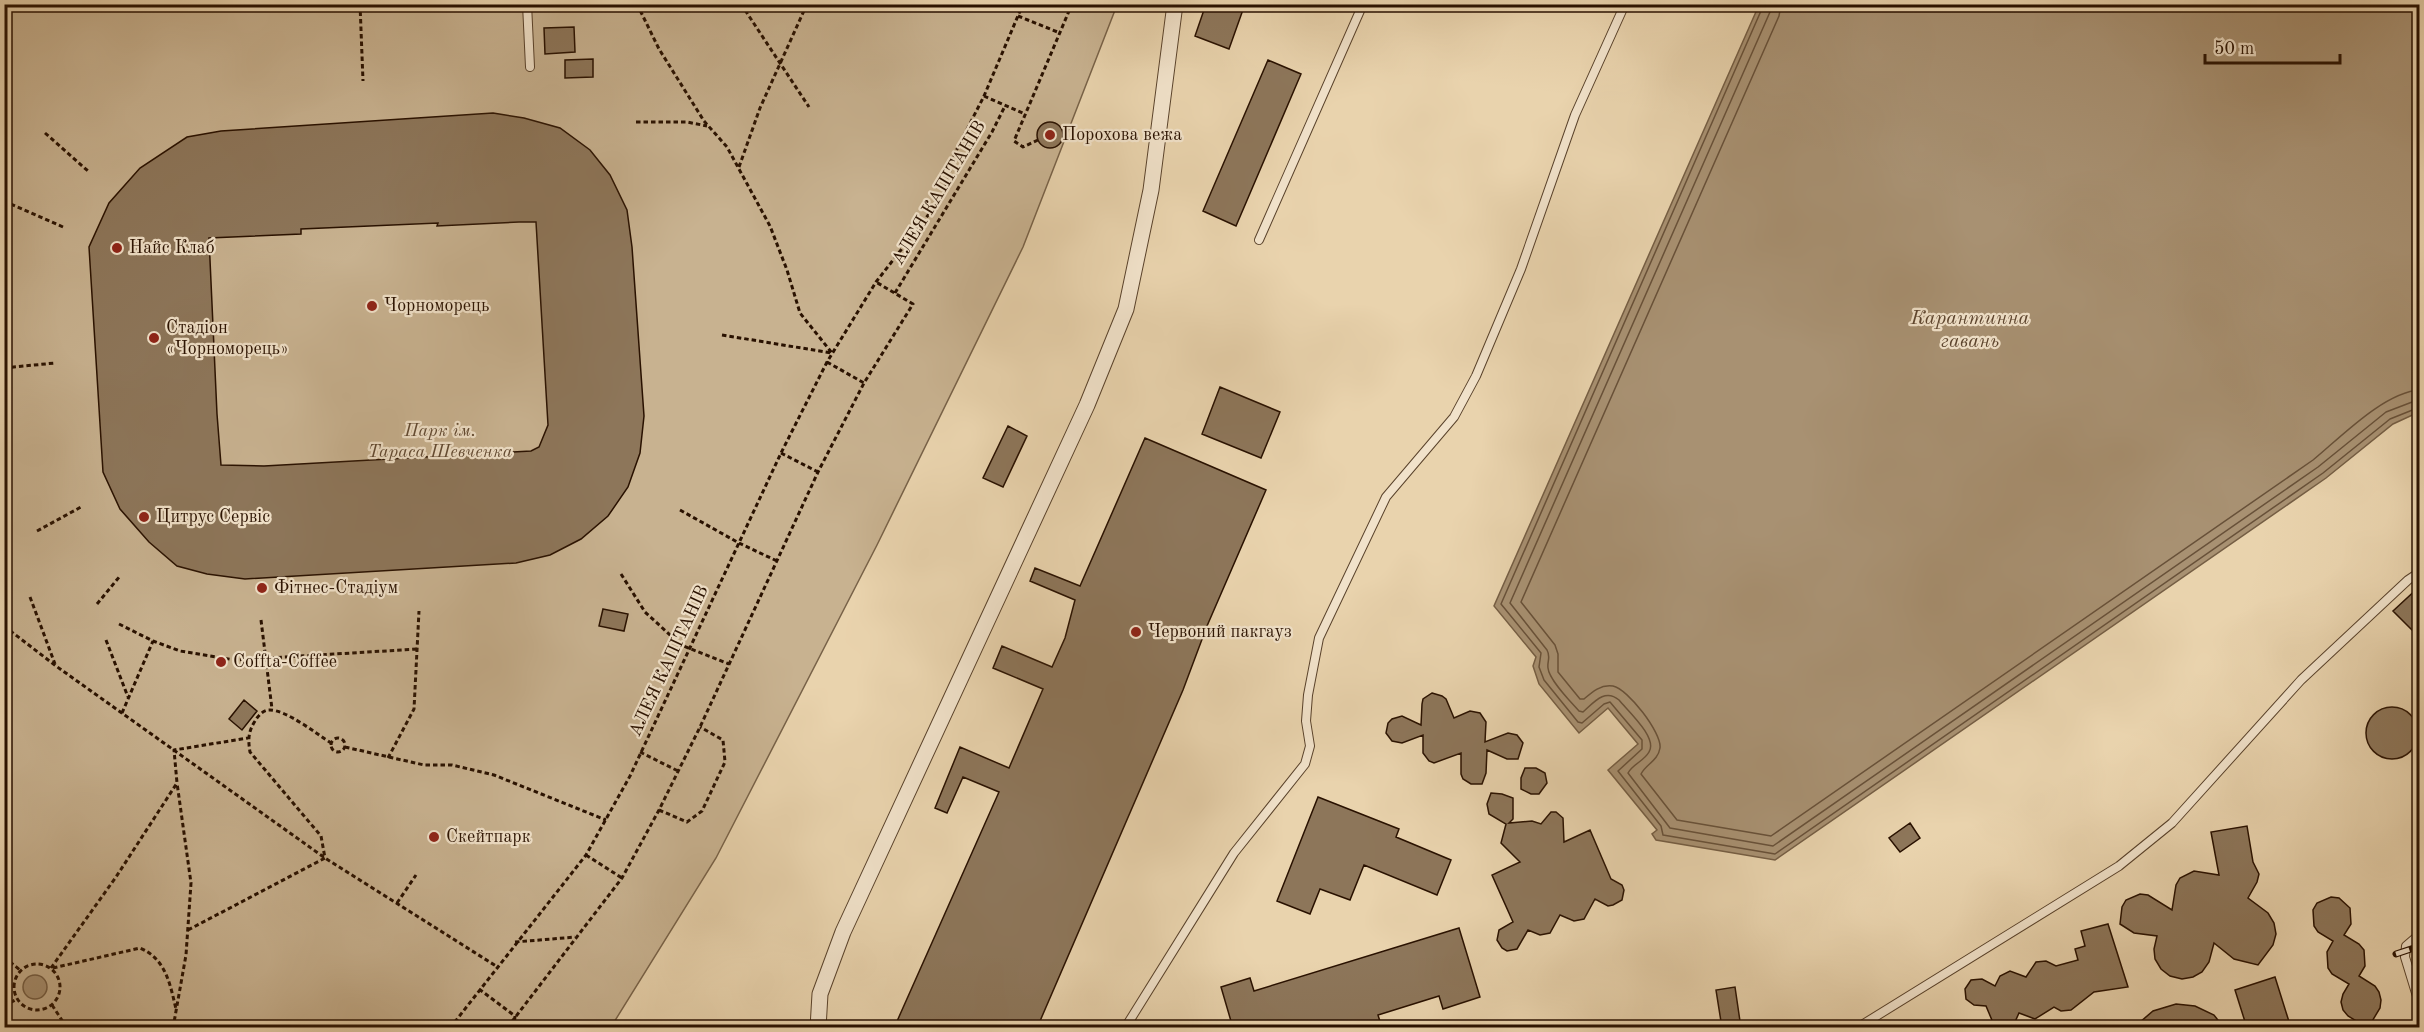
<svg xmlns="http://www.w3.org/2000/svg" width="2424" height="1032" font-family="'Old Standard TT',serif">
<rect width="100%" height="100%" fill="#e9d3ad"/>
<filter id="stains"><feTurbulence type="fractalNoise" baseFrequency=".00333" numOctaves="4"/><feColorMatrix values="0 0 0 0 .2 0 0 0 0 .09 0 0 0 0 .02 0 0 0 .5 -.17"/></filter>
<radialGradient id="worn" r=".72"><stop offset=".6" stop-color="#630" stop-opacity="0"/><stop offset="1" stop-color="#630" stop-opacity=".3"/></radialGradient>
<path fill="#c8b290" stroke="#786248" stroke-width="1.5" d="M5,5H1117L1023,247L877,545L716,858L611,1027L5,1028Z"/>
<path fill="#a89172" stroke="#755e44" stroke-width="1.5" d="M1759,5H2420L2419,412L2393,424L2326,478L1775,860L1656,840L1652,834L1657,830L1608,770L1638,744L1608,708L1579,733L1539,684L1533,666L1536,657L1494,606Z
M23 987a12 12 0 1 1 24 0a12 12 0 1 1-24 0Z"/>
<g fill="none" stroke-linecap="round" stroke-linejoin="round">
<path stroke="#685139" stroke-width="1.5" d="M1764,4L1501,604L1541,653L1539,667L1544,680L1578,722L1582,723L1604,704L1610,702L1642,740V749L1618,771L1661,826L1663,835L1775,854L2323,473L2390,419L2420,407
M1772,4L1770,12L1510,603L1547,650C1551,657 1547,661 1548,668C1549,680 1571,702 1579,711L1583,712C1594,702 1605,688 1619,700C1628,711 1658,738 1649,752C1644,761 1633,764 1628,773L1670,828L1773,846L2318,467L2386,412L2420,399
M1781,4L1779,16L1521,602L1555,645L1558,654V672L1580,699H1584C1592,692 1601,684 1613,686C1628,689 1662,733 1660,748C1658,761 1646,764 1641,774L1677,820L1771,836L2313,460C2340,438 2384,392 2420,390"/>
</g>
<path fill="#8d765a" stroke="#291100" stroke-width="1.5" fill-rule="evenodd" d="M1206,4H1245L1229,49L1195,36Z
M574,27L575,52L545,54L544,28Z
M593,59V77L565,78V60Z
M1268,60L1301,74L1236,226L1203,211Z
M493,113L524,118L560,128L590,150L610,175L627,210L632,247L644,416L640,453L628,487L608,516L581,539L550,555L516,563L245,579L207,574L177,566L149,542L120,509L103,472L89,247L109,203L140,168L187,137L221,131ZM519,222H536L548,425L539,447L531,451L264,466L221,465L217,414L209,238L301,234V229L438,223L437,226Z
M1037 135a13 13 0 1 1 26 0a13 13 0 1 1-26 0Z
M1220,387L1280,412L1261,458L1202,434Z
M1008,426L1027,436L1003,487L983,478Z
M1145,438L1266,490L1207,626L1183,690L1037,1028H894L999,792L963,777L947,813L935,808L960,747L1009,768L1043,689L993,668L1002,646L1052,667L1065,638L1075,600L1030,581L1035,568L1080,586Z
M2420,586V638L2393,611Z
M603,609L628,614L624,631L599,626Z
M1432,693L1442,696L1446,699L1454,718L1470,711L1480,713L1486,722L1485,742L1508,733L1517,735L1523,743L1518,759H1507L1487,750L1486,773L1482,784H1471L1463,779L1461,774V753L1434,763L1429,761L1423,753V735L1402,743L1392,741L1386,733L1388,723L1392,719L1402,716L1421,725L1422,704L1423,699Z
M244,700L257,711L242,730L229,719Z
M2366 733a26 26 0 1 1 52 0a26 26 0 1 1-52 0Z
M1525,768H1536L1545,773L1547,783L1539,794H1531L1521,789V778Z
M1491,793L1502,794L1513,798V819L1509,823L1532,821L1541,824L1551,812H1556L1563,818L1564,842L1590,830L1611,879L1622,885L1624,890L1622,900L1613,905L1608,906L1595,899L1584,919L1574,921L1560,915L1550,933L1540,935L1528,930L1517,949L1507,951L1502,948L1497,940L1499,930L1513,922L1492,875L1520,862L1501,843L1506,824L1489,814L1487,804Z
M1318,797L1399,829L1396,837L1451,860L1437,895L1364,865L1350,900L1320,889L1310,914L1277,901Z
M1910,823L1920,838L1900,852L1889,838Z
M2247,826L2253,862L2259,874L2257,882L2248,898L2268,913L2274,923L2276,934L2273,945L2258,965L2234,959L2214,943L2209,962L2202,972L2193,977L2182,979L2170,976L2161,969L2155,959L2154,949L2157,936L2134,933L2120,924L2122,907L2126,900L2140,894L2148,895L2172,910L2176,885L2180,878L2194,871L2219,875L2211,832Z
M2331,897L2339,898L2350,908L2351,924L2344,935L2359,944L2364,950L2365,966L2359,976L2375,986L2379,992L2381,1000L2380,1008L2368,1028L2348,1016L2343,1010L2341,1002L2343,994L2349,984L2332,974L2328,968L2327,952L2333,941L2318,932L2314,926L2313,910L2317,903Z
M2108,924L2128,987L2094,992L2071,1010L2061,1011L2054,1007L2035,1019L2019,1013L2014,1024L2009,1028L1994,1025L1986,1006L1974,1005L1966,999L1965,989L1971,980L1982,979L1995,986L2000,976L2010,971L2026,977L2036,962L2046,961L2056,966L2078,960L2075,949L2085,946L2081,931Z
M1459,928L1480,997L1443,1009L1439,996L1378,1015L1382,1028H1233L1221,987L1250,978L1254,991Z
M2275,977L2291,1028H2247L2235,990Z
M1735,987L1741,1028H1722L1716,990Z
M2176,1004L2195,1006L2214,1015L2224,1028H2133L2153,1011Z"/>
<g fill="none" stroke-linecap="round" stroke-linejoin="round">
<g stroke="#59422b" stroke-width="10">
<path id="service" d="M527,4L530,67
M1259,240L1363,4
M2420,934L2406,946L2405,957L2420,1006
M1125,1028L1234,853L1305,764L1310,746L1306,721L1308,695L1319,638L1386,497L1454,417L1476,376L1521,269L1575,115L1625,4
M1857,1028L2119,866L2172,823L2301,680L2408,580L2420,572"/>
</g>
<g stroke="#59422b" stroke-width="17">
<path id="minor" d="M818,1028L820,994L843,932L1087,405L1126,309L1151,190L1175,4"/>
</g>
<path stroke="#291100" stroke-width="3" stroke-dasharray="4.5 3" stroke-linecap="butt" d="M360,4L363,81
M637,4L659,49L704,121L727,147L770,226L787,270L800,313L832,353
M741,4L809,107
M1018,16L1060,33
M984,96L1025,114
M636,122H687L707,126
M45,133L88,171
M1038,140L1023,147L1014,141L1072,4
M739,167L760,108L807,4
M4,201L63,227
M895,293L992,132L1005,106
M722,335L832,353
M827,362L864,383
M4,368L55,363
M781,453L818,472
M680,510L739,543L777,561
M37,531L81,507
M621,574L645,612L681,645L729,664
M30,597L55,664
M97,604L120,576
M261,620L272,709
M119,624L153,641L180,651L235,660L418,649
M4,626L56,666L325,858L496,966
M106,640L128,697
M122,713L153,641
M331 745a7 7 0 1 1 14 0a7 7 0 1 1-14 0Z
M345,747L424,765H452L494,775L606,820
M640,752L678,771
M388,758L414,709L419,611
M659,810L687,822L702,811L725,762L723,740L700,727
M586,855L622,878
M397,903L416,875
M188,930L325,858L321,836L250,752C248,740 248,732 255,721C258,716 263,710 269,710C285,709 317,734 331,743
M515,942L575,937
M4,957L20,970
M14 987a23 23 0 1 1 46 0a23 23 0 1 1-46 0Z
M51,968L116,877L177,783L174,750L248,738
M53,968L140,948C166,959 170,984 176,1009
M479,989L515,1016L514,1028
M52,1005L67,1028
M4,1006L17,999
M173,1028L186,955L191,883L177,783
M450,1028L586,855L630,776L781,453L827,362L876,282L943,196L955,153L984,96L1023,4
M507,1028L622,878L659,810L700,727L818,472L864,383L913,304L876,282"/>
<use href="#service" stroke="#f1e2ca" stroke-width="8"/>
<use href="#minor" stroke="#f1e2ca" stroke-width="15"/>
<g stroke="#291100" stroke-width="7">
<path id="rail" d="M2396,954L2420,946
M2416,1021L2420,1019"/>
</g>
<use href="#rail" stroke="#f1e2ca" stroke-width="4.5" stroke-dasharray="14" stroke-linecap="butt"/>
</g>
<g fill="#8f2418" stroke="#f1e2ca" stroke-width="2">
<circle cx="1050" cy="135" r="6"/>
<circle cx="117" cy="248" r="6"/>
<circle cx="372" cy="306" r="6"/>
<circle cx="154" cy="338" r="6"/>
<circle cx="144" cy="517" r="6"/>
<circle cx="262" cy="588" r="6"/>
<circle cx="1136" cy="632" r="6"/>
<circle cx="221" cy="662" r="6"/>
<circle cx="434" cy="837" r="6"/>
</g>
<g text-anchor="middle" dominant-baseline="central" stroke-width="4.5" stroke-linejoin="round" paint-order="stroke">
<g font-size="18" fill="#291100" stroke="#f1e2ca" text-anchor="start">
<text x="1062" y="135">Порохова вежа</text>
<text x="129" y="248">Найс Клаб</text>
<text x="384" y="306">Чорноморець</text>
<text x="166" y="328">Стадіон<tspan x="166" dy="21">«Чорноморець»</tspan></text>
<text x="156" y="517">Цитрус Сервіс</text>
<text x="274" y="588">Фітнес-Стадіум</text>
<text x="1148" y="632">Червоний пакгауз</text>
<text x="233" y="662">Coffta-Coffee</text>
<text x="446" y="837">Скейтпарк</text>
</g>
<g font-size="18" fill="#291100" stroke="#f1e2ca">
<text transform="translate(939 193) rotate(-59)">АЛЕЯ КАПІТАНІВ</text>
<text transform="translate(669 661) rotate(-65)">АЛЕЯ КАПІТАНІВ</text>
</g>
<g font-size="18" font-style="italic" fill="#614932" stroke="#f1e2ca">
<text x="440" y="431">Парк ім.<tspan x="440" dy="21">Тараса Шевченка</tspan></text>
</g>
<g font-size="20" font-style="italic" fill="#5c442e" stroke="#f1e2ca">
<text x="1970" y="319">Карантинна<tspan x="1970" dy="23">гавань</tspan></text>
</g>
</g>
<rect width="2424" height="1032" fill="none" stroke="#e9d3ad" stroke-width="24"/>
<rect x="6" y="6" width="2412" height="1020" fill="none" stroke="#291100" stroke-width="3"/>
<rect x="12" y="12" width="2400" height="1008" fill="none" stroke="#291100" stroke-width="1.5"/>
<path d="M2205 54v9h135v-9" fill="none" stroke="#291100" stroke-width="3"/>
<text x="2214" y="54" font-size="18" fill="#291100" stroke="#f1e2ca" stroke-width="4.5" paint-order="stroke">50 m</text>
<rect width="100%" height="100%" filter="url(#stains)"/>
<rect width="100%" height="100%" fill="url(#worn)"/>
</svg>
